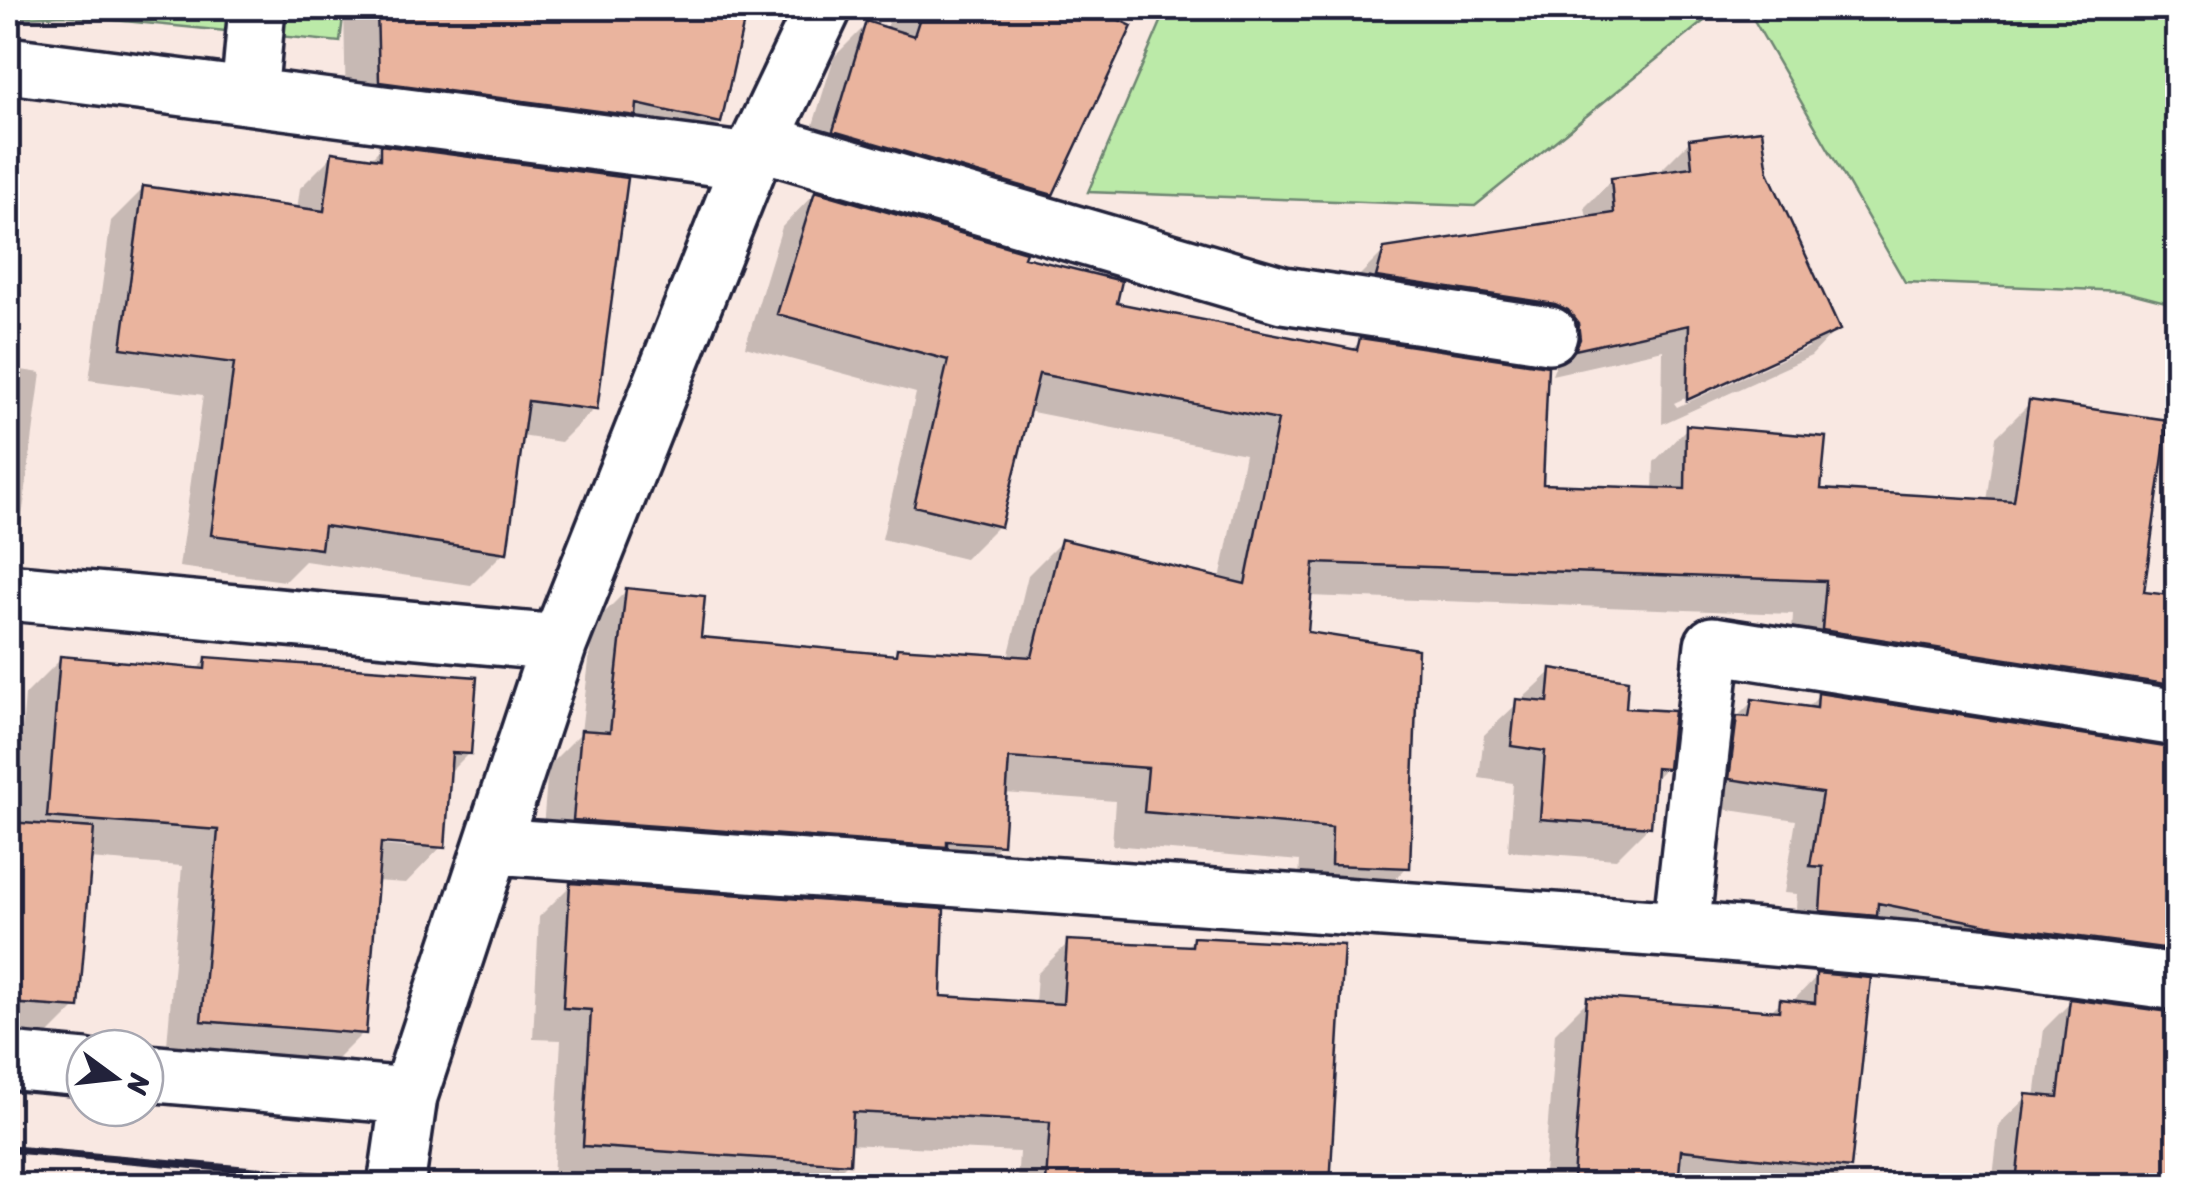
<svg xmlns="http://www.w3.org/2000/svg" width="2185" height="1193" font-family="Sriracha,sans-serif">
<rect width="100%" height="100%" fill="#f9e8e2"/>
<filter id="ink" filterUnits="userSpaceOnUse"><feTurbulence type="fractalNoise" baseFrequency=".01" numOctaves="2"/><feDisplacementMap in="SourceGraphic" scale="20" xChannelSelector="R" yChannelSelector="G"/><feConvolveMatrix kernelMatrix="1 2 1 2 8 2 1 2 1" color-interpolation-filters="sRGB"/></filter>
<g filter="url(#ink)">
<path fill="#bbeaa8" stroke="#6e8672" stroke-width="2.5" d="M8,8H344L340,42L63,15L8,18Z
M1167,8H1720L1475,206L1088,192Z
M1747,8H2177V305L2123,291L1905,282Z"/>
<path fill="#0003" fill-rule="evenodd" d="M344,8H745L719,122L686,155L346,114Z
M892,8H1088L1129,27L1051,194L1018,227L801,164L834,57L867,24L886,30Z
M1690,141L1765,173L1837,329L1811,356L1662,424L1663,350L1552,375L1555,367L1552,350L1351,303L1358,277L1385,250L1587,219L1585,207L1612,180L1664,173L1663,168ZM1809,341V347L1677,407L1674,403Z
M381,148L594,409L561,442L521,436L504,552L471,585L305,561L285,581L179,567L203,395L89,380L111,221L144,188L297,210L300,188L333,155L369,160Z
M815,193L1020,259L1114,305L1350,351L1361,341L1540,487L1653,491L1654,462L1687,428L1818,491L1987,502L1996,437L2030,403L2130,672L2097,705L1790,664L1793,614L1309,596L1305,634L1407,867L1374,901L1298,898L1300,861L1112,845L1115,801L1004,793L1000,844L967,878L541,853L548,766L581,733L593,624L626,591L698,640L891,657L898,650L1008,658L1028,575L1062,541L1220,580L1245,454L1027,411L998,526L965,559L882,539L916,393L745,347L782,227Z
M8,368L41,373L21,526L8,540Z
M61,659L196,671L207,659L469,753L448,774L442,846L406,883L375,881L363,1033L327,1069L166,1057L182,866L89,859L76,1007L43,1040L8,1038V824L14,825L25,695ZM369,839L412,842V848L368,844Z
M1552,671L1624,710L1665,768L1652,781L1649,826L1616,859L1508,851L1513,783L1479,778L1484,735Z
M1819,696L2178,774V994L1794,938L1797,894L1784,893L1796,820L1703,806L1725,729L1753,701L1806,709Z
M571,885L939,998L1035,1004L1037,974L1068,943L1185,948L1194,939L1328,1186H1017L1019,1152L848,1144V1163L825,1186H686L553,1177L561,1040L533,1039L539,917Z
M1817,976L1849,1166L1830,1186H1543L1555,1033L1588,1000L1770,1012L1781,1001L1791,1003Z
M2071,1002L2178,1186H1992L1999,1124L2027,1097L2035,1098L2044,1029Z"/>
<path fill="#eab49e" stroke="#22223b" stroke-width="2.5" d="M377,8H747L721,123L637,104L636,116L379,82Z
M923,8H1094L1132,26L1053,195L833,131L866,21L914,36Z
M1762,130L1768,172L1840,330L1687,400L1689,325L1575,350L1580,339L1578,323L1568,310L1555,304L1376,277L1384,248L1614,213L1611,178L1692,167L1689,139Z
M380,145L628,178L597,410L528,401L507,553L324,526L321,549L211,535L234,363L121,348L143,186L324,211L332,152L380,159Z
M815,191L1026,252L1024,257L1122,281L1117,303L1357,350L1360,338L1548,366L1543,484L1685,489L1686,425L1826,437L1821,489L2014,501L2029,400L2168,420L2144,592L2178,596V686L1822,630L1826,581L1314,563L1308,632L1418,649L1410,868L1331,865L1332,828L1144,812L1148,768L1009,758L1003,845L947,841V847L573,820L581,730L610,732L626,588L705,596L701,637L896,655L897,648L1032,657L1061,539L1245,584L1278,420L1039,374L1001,527L914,506L948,360L777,314Z
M60,656L205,669L206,657L477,677L471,754L452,753L445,848L381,843L366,1034L201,1021L218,830L47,817Z
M1551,668L1628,680L1626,708L1674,711L1668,769L1656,768L1651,827L1540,819L1545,751L1511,746L1516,699L1548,702Z
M1818,693L2178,749V950L1988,925L1878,903L1877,916L1820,911L1823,867L1810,866L1822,793L1729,779L1737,716L1749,717L1752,699L1817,708Z
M8,822L94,828L79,1008L8,1003Z
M570,883L944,909L941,996L1063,1004L1067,940L1192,946L1193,937L1344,945L1330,1186L1046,1183L1050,1122L853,1112L850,1164L583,1146L591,1010L563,1008Z
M1816,973L1871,978L1851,1168L1681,1150L1678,1186L1573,1178L1587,997L1779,1011L1780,999L1815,1003Z
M2070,999L2178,1013V1186H2121L2017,1173L2026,1094L2058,1097Z"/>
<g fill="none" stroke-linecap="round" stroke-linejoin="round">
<g stroke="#22223b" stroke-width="62">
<path id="minor" d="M8,65L750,162
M249,96L257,8
M760,142L1283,295L1549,335
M8,592L559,643
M494,846L1681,930L1990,957L2178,982
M1681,930L1713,645L2178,718
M8,1061L85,1068
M145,1073L409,1096
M396,1186L409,1096L559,643L750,162L823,8"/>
</g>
<use href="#minor" stroke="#fff" stroke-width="55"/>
<path stroke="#22223b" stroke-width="8" d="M8,1149L435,1186"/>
</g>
</g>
<rect width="2185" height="1193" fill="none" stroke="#fff" stroke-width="40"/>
<rect x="20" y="20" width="2145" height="1153" fill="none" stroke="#22223b" stroke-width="4" filter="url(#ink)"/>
<g transform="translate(115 1078) rotate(105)"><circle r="48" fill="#ffffff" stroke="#a7a7b1" stroke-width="2.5"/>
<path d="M0-8L18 38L0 25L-18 38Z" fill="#22223b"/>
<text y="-15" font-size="28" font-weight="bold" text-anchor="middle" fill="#22223b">N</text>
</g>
</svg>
